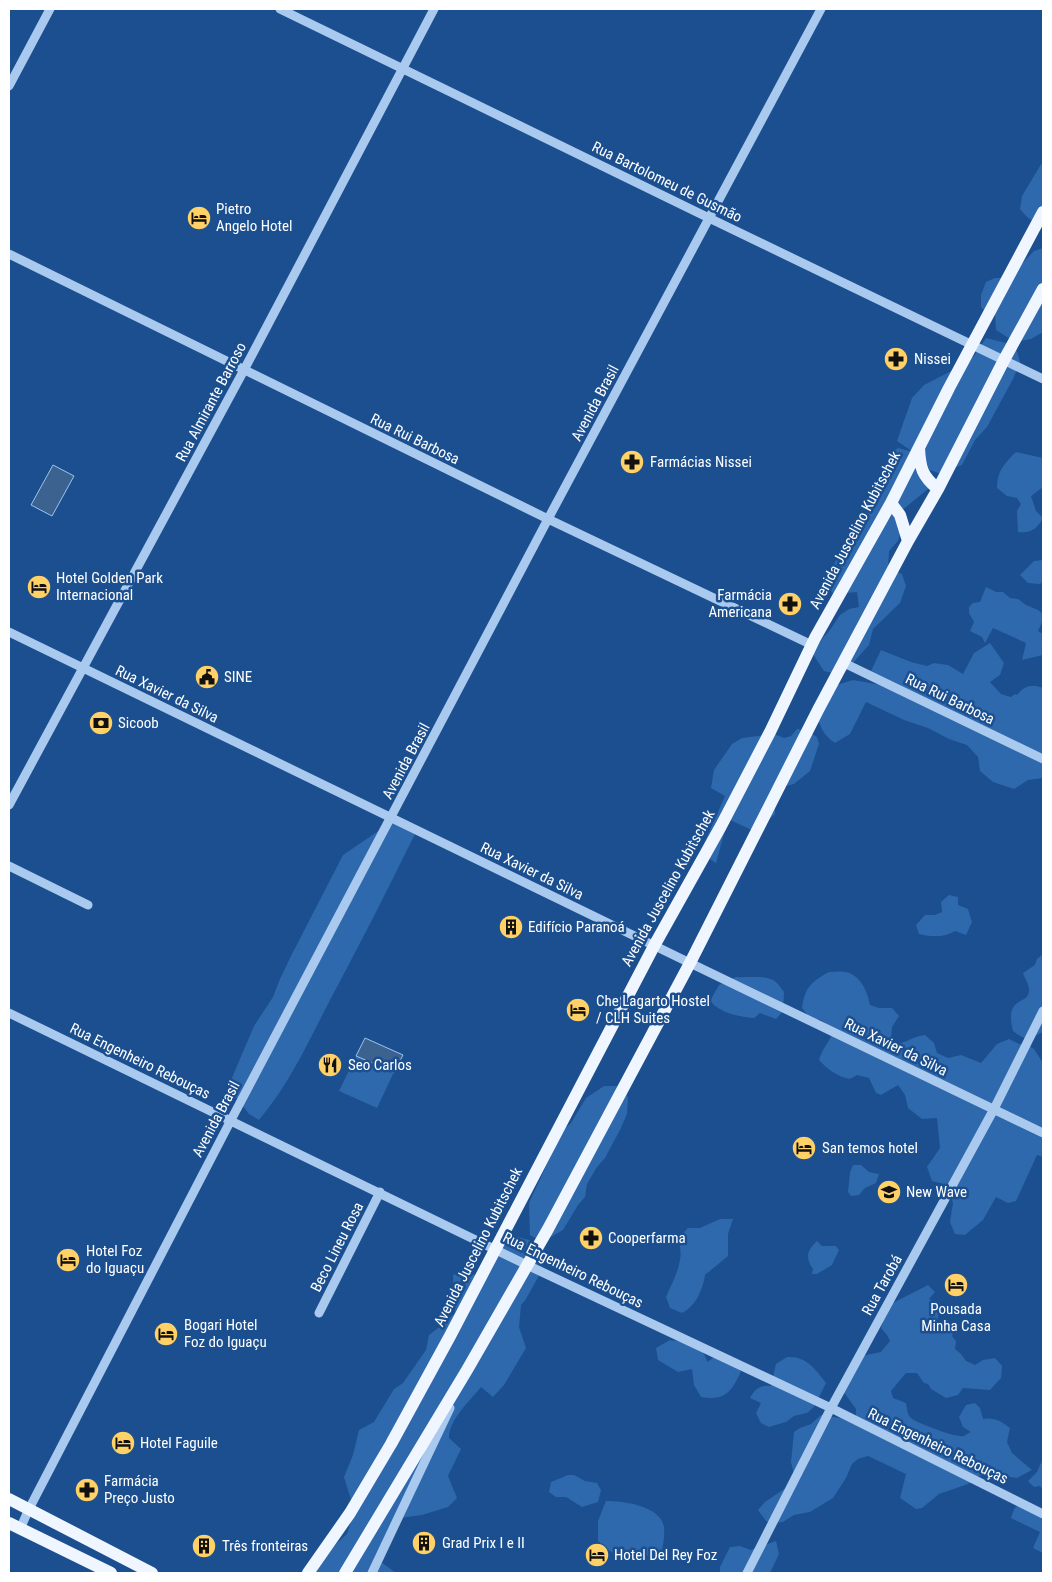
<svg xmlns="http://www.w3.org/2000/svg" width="1052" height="1582" font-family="'Roboto Condensed',sans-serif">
<rect width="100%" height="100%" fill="#1b4f8f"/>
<path fill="#2e69ad" d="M1043,161V222C1033,224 1026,217 1020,209L1022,196Z
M1043,248V332L1031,339L1015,342L996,330L995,315L988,314L981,307V295L986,282L995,278H1008L1034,251Z
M986,338L1006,343L1017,351L1020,362L1013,379L987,427L975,440L962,465L938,473L927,469L928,489L901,511V531L898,541L889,551L888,568L902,574L906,586L900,603L873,629L869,645L842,675L824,671L811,651L830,630L840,615L849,609L859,607L857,592L834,594L823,583L856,526L865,516L884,471L888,454L898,448L913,452L897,441L912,398L924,385L965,364L974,356Z
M1016,452L1043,458V487L1031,496L1036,511L1043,518C1036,530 1031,533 1018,532L1017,511L1021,504L1017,498L1007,496L997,488C997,471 1004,464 1016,452Z
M1043,560V581L1040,584L1028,583L1020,575L1034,561Z
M986,587L996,592H1003L1010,598L1018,599L1026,605L1038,610L1043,614V620L1038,631L1043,634V655L1022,660L1026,643L993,628L985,643L982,637L970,631L974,622L969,613V607L973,603L980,602Z
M990,643L1004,663L1000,675L990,682L1001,694L1011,697L1015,694L1017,695C1025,685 1032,684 1043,688V778L1028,780L1014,789L993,782L980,771L978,757L967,745L949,739L928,728L904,720L866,702L850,734L835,743C824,736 820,727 817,715L833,688L840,684L853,680L881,685L870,673L881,650L911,662L927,666L934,663L948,665L963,674L974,653Z
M797,729L807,731L817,737L819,744L810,771L794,784L786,786L775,799V814L756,832L728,819L716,863L700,853L725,796L711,788L714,770L732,744L742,738L774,734L784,738L791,736Z
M393,821L416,832C388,889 359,946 329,1002C308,1043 289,1084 259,1120L249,1114L228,1087L254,1026L273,997L280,979L291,956L343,855Z
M949,895L958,897V905L968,909L972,922L966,935L955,931C943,938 933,937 919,934L916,925L925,915H935L942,912L941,902Z
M1043,954V1032C1028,1039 1027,1042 1013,1031C1004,996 1027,1005 1029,992C1030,986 1025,979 1023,973L1035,965L1037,959Z
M829,972C834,972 840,971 845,972C860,974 868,992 870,1005L879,1008H892L899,1016L892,1027L891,1038L896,1044C907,1043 913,1036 925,1035L934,1043L937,1053L948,1058L961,1055L981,1063L997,1044L1009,1039L1019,1044L1028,1045L1034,1049L1043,1063V1157L1037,1155L1016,1201L1008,1203L996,1197L983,1220L965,1235L955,1234L950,1222L953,1203L947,1185L932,1181L927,1167L940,1148L937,1118L922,1119L908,1108L905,1095L898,1085L881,1095L876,1093L869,1078L857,1075L850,1079C838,1077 827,1069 819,1060C822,1049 830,1041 834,1030L821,1020L810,1018L802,1008C805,987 811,982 829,972Z
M736,977C747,978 764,975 773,980C777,982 781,988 784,992L783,1011L776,1019L760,1013L754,1018C739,1017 720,1013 710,1001L719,985Z
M356,1056L394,1072L377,1108L339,1091Z
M604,1086H622L628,1098L627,1114L620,1130L605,1158L597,1167L587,1184L585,1197L578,1205L563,1230L542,1242L530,1235L529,1203L563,1130L571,1123L586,1098Z
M853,1165H861L869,1172L879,1174L876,1183L865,1188L859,1195L851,1196L848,1192L850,1172Z
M720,1219H733L728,1234V1256L705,1275C703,1289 696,1306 682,1313L670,1308L666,1297C671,1285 678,1273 680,1260C683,1243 673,1243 688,1228H700Z
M518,1237L529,1240L544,1250L542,1270L526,1299L521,1305L519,1327L526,1348L504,1385L493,1397L481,1387C470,1401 449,1419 449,1438L461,1449L448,1476L457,1498L448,1507L422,1515L400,1518L381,1562L396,1573H312L337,1543L347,1534L353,1515L352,1503L344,1477L353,1455L359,1430L374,1422L394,1389L403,1383L426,1350L429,1335L442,1325L455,1313L453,1275L464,1271L475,1275L501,1245Z
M817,1241L822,1246H836L839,1250L832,1265L817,1274H812L813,1269C805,1258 807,1250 817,1241Z
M928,1285L935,1292L929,1299C938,1306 940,1311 937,1321L951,1324L954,1331L952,1336L956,1341L955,1349L961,1354L966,1361L975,1365L983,1360L995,1358L1002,1366L1001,1378L990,1390L963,1388L958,1395L946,1398L931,1389L928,1384L924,1383L917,1373H906L891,1391L893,1398L906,1403C907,1408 907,1414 911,1418C917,1423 956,1438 964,1436C966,1435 968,1433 971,1432L963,1427L959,1417L966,1405L975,1403L980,1408L983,1419C994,1417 1001,1421 1010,1428L1007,1442L1012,1453L1032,1470L1017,1478L1004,1476H979L968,1484L939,1494L922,1508L916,1509L900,1498L906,1474L868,1456L858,1459L852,1464L846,1478L833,1498L810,1512L794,1515L783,1522L770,1523L766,1521L758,1510L765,1502L787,1487L794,1475L791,1462L794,1432L800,1428L811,1424L821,1415L840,1418L848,1413L856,1416V1409L843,1391L861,1358L866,1355L881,1352L890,1341L887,1335L881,1328L889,1305Z
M670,1340C685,1342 704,1345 707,1362L716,1356L736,1367L741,1371C732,1392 725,1401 701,1397L694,1385L692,1369L678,1372L658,1360L656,1348Z
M787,1357C807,1356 815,1369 826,1383L814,1407L807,1413L794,1416L786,1422L769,1427L761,1423L756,1413L761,1403L750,1398C756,1388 760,1385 771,1386L776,1364Z
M1043,1458V1490L1040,1486L1034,1487L1028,1481L1037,1472Z
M568,1475H574L585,1481L597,1483L601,1490L598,1502L582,1507L566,1497H556L549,1492L551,1482Z
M606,1501C624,1501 662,1506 664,1528C665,1536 663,1544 662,1552C629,1560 626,1566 598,1541V1521Z
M1019,1504L1043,1513V1553L1033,1548L1040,1532L1011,1518L1014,1509Z
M776,1541L779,1554L770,1573H720V1567L730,1547L740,1546L751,1550Z"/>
<path fill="#3c6290" stroke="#9cc4f0" d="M53,465L74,476L52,516L31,505Z
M365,1038L403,1055L394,1072L356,1056Z"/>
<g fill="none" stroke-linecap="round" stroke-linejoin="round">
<path stroke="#a9c9ee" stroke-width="9" d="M280,9L709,218L1043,379
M9,86L50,9
M9,254L548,519L812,645
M9,632L690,963L1043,1133
M844,663L1043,759
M9,805L244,370L434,9
M9,866L88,905
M9,1013L527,1265L831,1408L1043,1514
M319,1313L380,1192
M20,1529L29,1509L231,1120L548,519L821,9
M372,1573L450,1408
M747,1573L831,1408L994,1109L1043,1011"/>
<path stroke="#f0f6ff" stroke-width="12" d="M919,448C920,468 922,476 938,489
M891,503L900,515L908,541
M9,1499L152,1573
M9,1523L111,1573
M308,1573L350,1513L391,1444L450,1336L654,946L721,826L770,732L815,638L891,503L949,388L1043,212
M345,1573L467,1370L548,1229L690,963L818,710L908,541L938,489L1004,360L1043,289"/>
</g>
<defs>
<g id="hotel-disc" transform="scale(1.25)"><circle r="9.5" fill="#ffd166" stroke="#1b4f8f"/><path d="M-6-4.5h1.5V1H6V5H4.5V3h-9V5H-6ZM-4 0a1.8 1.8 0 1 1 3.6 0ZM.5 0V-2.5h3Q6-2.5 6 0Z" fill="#111"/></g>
<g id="pharmacy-disc" transform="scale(1.25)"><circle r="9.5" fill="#ffd166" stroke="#1b4f8f"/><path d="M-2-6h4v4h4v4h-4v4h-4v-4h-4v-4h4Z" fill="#111"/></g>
<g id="civic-disc" transform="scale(1.25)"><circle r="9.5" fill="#ffd166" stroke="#1b4f8f"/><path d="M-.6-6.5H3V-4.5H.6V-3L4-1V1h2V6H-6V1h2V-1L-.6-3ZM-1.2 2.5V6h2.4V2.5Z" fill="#111"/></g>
<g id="bank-disc" transform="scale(1.25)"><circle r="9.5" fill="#ffd166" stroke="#1b4f8f"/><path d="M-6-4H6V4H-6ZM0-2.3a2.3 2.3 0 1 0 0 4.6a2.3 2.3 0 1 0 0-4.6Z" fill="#111"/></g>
<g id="building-disc" transform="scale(1.25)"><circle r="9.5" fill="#ffd166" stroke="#1b4f8f"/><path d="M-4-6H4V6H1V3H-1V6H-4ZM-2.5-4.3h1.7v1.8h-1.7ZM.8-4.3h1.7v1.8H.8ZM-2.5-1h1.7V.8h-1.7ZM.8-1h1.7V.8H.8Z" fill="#111"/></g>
<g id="restaurant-disc" transform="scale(1.25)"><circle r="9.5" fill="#ffd166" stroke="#1b4f8f"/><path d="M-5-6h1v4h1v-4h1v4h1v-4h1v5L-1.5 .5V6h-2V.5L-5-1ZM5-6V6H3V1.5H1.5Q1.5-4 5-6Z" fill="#111"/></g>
<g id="school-disc" transform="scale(1.25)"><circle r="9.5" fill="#ffd166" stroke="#1b4f8f"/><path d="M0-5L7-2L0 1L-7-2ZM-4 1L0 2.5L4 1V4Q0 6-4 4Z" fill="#111"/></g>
</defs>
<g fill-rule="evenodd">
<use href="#hotel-disc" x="199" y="218"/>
<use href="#pharmacy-disc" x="896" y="359"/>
<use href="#pharmacy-disc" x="632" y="462"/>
<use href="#hotel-disc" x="39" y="587"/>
<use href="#pharmacy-disc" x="790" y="604"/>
<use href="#civic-disc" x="207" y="677"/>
<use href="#bank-disc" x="101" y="723"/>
<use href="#building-disc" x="511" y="927"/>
<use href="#hotel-disc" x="578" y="1010"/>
<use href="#restaurant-disc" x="330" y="1065"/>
<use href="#hotel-disc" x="804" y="1148"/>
<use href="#school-disc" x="889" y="1192"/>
<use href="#pharmacy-disc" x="591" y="1238"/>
<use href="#hotel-disc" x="68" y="1260"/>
<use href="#hotel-disc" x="956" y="1285"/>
<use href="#hotel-disc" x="166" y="1334"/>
<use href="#hotel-disc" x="123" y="1443"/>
<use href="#pharmacy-disc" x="87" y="1490"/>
<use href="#building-disc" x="424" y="1543"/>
<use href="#building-disc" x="204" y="1546"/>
<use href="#hotel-disc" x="597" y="1555"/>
</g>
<g text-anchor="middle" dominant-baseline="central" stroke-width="5" stroke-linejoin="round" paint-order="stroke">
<g font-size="15" fill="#fff" stroke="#1b4f8f">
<text transform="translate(667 182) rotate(26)">Rua Bartolomeu de Gusmão</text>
<text transform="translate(211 402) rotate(-62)">Rua Almirante Barroso</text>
<text transform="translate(595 403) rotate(-62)">Avenida Brasil</text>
<text transform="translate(415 439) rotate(26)">Rua Rui Barbosa</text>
<text transform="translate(855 530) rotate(-62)">Avenida Juscelino Kubitschek</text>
<text transform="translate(167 694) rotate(26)">Rua Xavier da Silva</text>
<text transform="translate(950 699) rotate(26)">Rua Rui Barbosa</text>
<text transform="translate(406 761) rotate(-62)">Avenida Brasil</text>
<text transform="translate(532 871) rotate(26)">Rua Xavier da Silva</text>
<text transform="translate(668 888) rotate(-61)">Avenida Juscelino Kubitschek</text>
<text transform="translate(896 1047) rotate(26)">Rua Xavier da Silva</text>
<text transform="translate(140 1061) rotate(26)">Rua Engenheiro Rebouças</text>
<text transform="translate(216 1119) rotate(-62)">Avenida Brasil</text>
<text transform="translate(337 1247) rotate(-63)">Beco Lineu Rosa</text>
<text transform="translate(478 1247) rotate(-63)">Avenida Juscelino Kubitschek</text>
<text transform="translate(573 1270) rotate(26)">Rua Engenheiro Rebouças</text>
<text transform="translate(882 1285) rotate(-61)">Rua Tarobá</text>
<text transform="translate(938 1446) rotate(26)">Rua Engenheiro Rebouças</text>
</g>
<g font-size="15" fill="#fff" stroke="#1b4f8f" text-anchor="start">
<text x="216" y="209">Pietro<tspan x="216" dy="17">Angelo Hotel</tspan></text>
<text x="914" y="359">Nissei</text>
<text x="650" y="462">Farmácias Nissei</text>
<text x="56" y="578">Hotel Golden Park<tspan x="56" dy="17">Internacional</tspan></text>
<text x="772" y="595" text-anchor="end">Farmácia<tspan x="772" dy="17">Americana</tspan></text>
<text x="224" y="677">SINE</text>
<text x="118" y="723">Sicoob</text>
<text x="528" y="927">Edifício Paranoá</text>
<text x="596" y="1001">Che Lagarto Hostel<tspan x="596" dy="17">/ CLH Suites</tspan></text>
<text x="348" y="1065">Seo Carlos</text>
<text x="822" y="1148">San temos hotel</text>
<text x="906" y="1192">New Wave</text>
<text x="608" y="1238">Cooperfarma</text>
<text x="86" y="1251">Hotel Foz<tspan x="86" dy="17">do Iguaçu</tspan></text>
<text x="956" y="1309" text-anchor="middle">Pousada<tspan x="956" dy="17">Minha Casa</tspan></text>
<text x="184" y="1325">Bogari Hotel<tspan x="184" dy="17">Foz do Iguaçu</tspan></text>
<text x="140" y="1443">Hotel Faguile</text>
<text x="104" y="1481">Farmácia<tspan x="104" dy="17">Preço Justo</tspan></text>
<text x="442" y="1543">Grad Prix I e II</text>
<text x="222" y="1546">Três fronteiras</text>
<text x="614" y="1555">Hotel Del Rey Foz</text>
</g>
</g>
<rect width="1052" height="1582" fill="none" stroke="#ffffff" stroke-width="20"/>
</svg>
